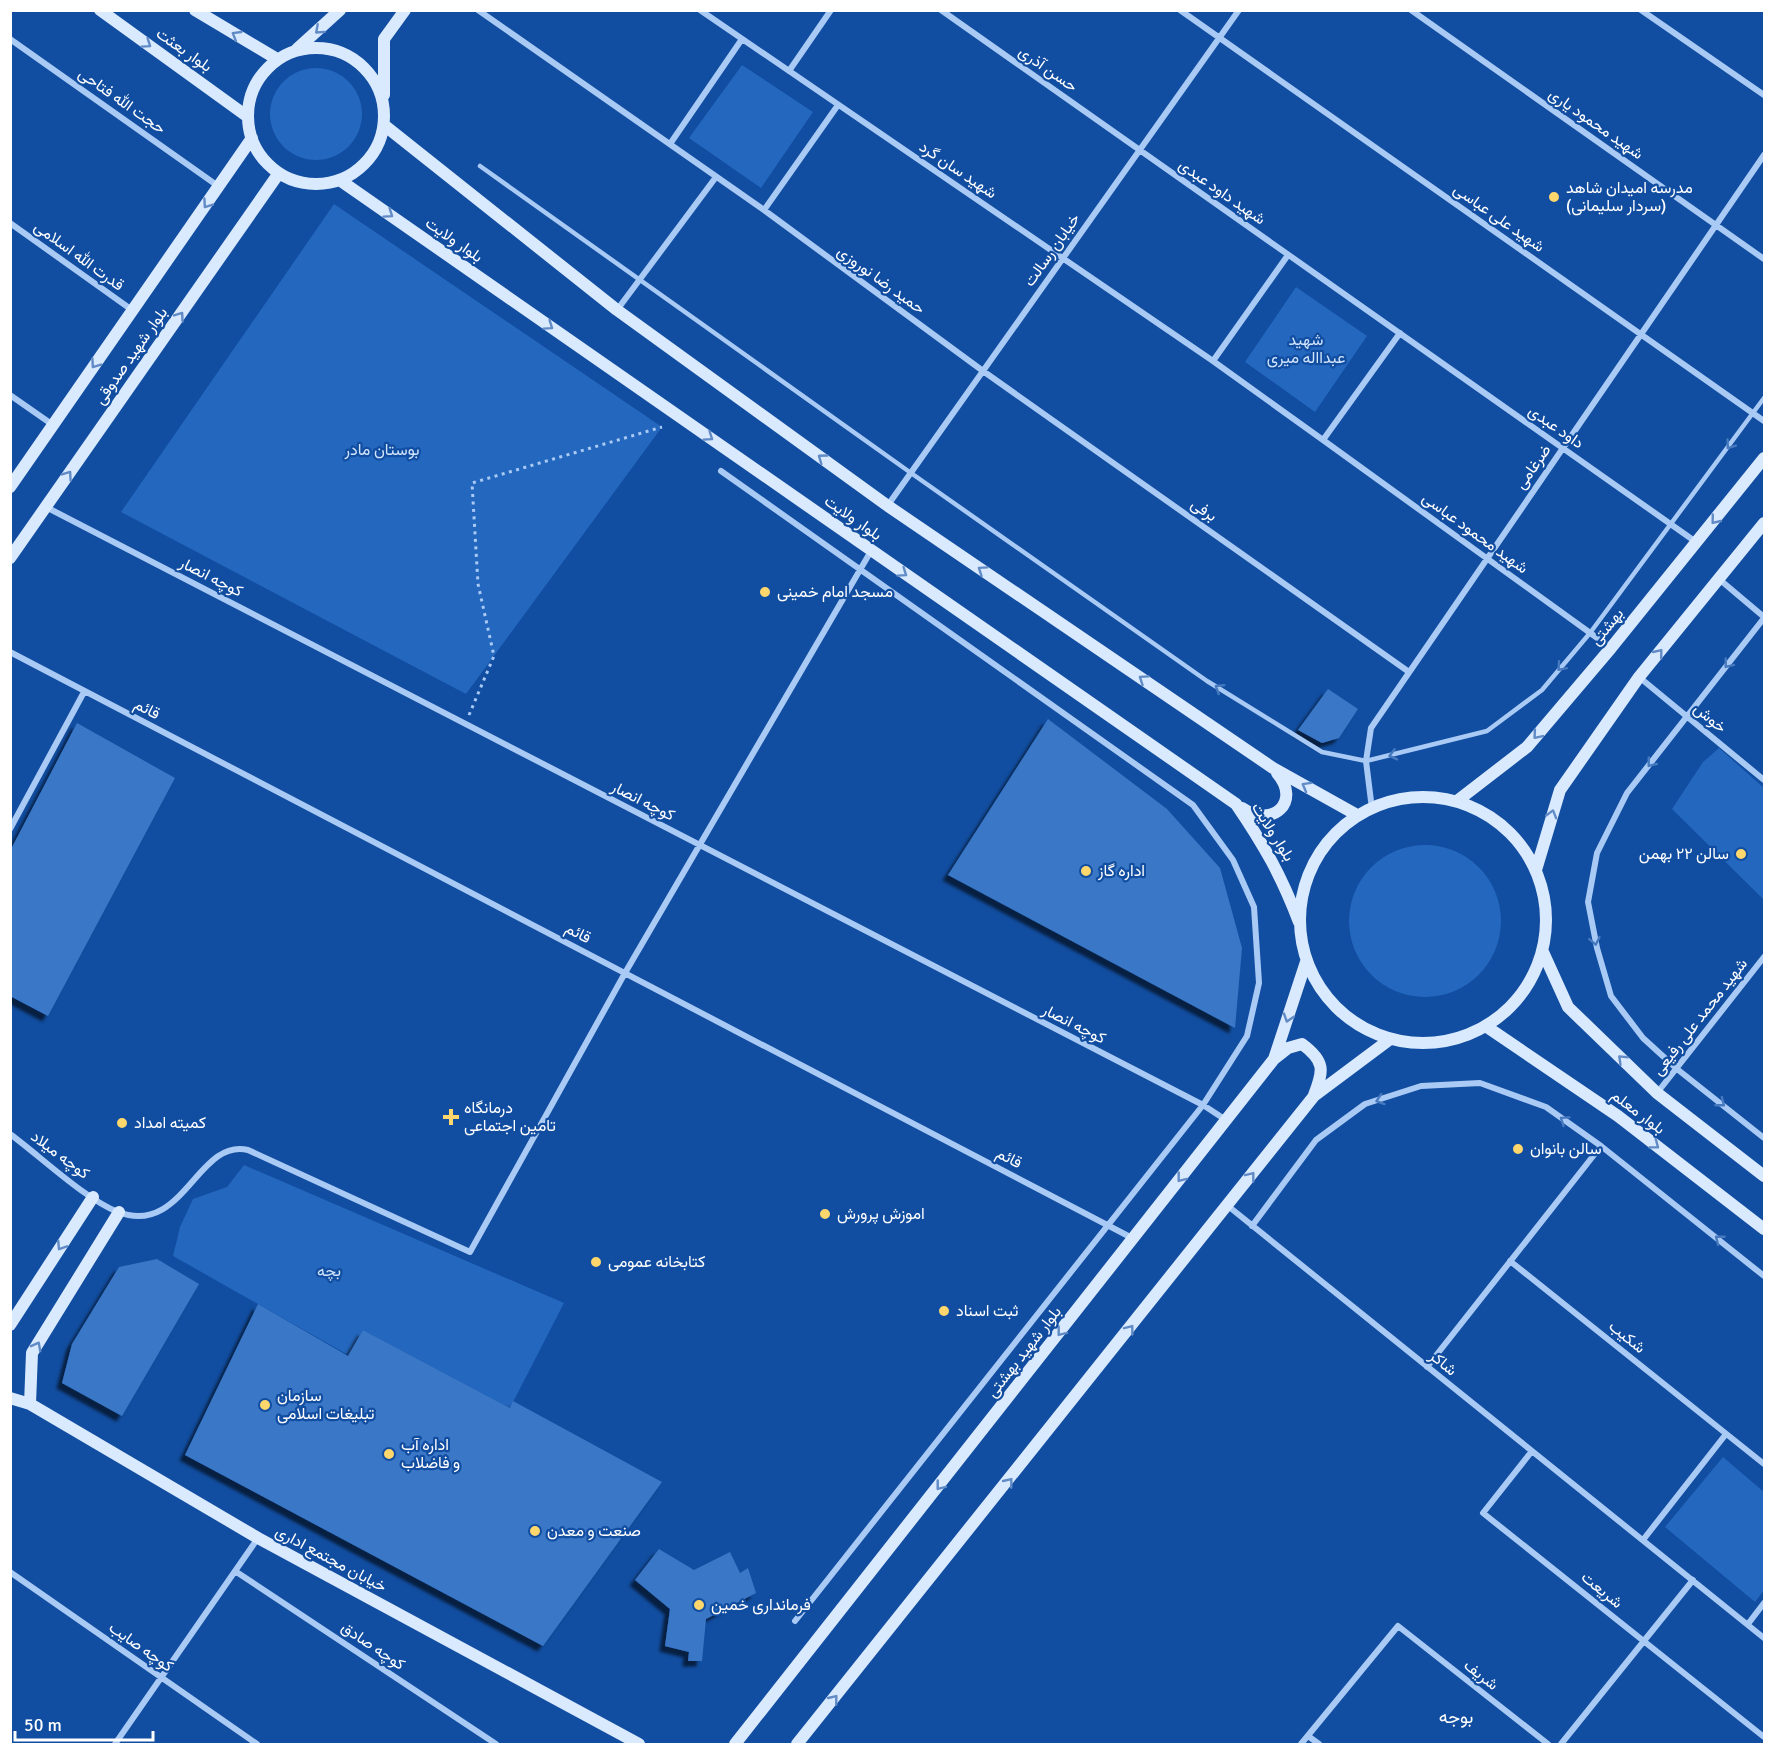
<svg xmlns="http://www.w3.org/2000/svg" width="1775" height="1755" font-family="Signika,Vazirmatn,sans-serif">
<defs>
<filter id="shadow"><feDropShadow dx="-5.5" dy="5.5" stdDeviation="1.5" flood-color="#0009"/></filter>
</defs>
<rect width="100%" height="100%" fill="#114da0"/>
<path fill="#2467be" d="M742,65L813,112L761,188L689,138Z
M270 114a46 46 0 1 1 92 0a46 46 0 1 1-92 0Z
M334,204L662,427L466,694L121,512Z
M1296,287L1367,336L1315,412L1245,362Z
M1719,748L1764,788V900L1672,809L1703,762Z
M1349 921a76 76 0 1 1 152 0a76 76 0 1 1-152 0Z
M244,1165L564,1303L510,1408L363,1330L350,1356L173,1256L180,1227L193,1199L227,1187Z
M1723,1457L1764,1492V1590L1755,1602L1665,1527Z"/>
<path fill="#3a77c7" filter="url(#shadow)" d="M1328,689L1358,709L1339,738L1322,743L1298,730Z
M1048,719L1167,809L1220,868L1242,948L1235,1028L948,875Z
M77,723L175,778L48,1016L10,996V851Z
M157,1259L199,1284L122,1416L62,1383L72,1344L119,1267Z
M258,1304L348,1356L363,1330L510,1408L513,1401L662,1482L543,1646L185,1455Z
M659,1549L694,1570L730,1552L740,1573L748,1568L756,1593L706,1619L702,1661H688L689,1652L665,1646L670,1609L635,1580Z"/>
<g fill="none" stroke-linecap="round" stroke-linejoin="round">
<path stroke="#a9caf5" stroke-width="3" stroke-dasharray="3 4.5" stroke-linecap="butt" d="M469,715L494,656L478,584L472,483L662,427"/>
<path stroke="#a9caf5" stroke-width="4.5" d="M480,166L911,473L1207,681L1322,752L1366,761L1487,731L1542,690L1590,633L1764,398"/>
<path stroke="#a9caf5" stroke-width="6" d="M478,10L764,210L838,105
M700,10L1213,361L1323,440L1400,333
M941,10L1696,542
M1180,10L1764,421
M1411,10L1764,259
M1641,10L1764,95
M10,39L218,186
M789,71L831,10
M670,144L742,39
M764,210L983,371L1409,672
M10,223L132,310
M617,310L716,177
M1213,361L1288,255
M10,395L53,425
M1323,440L1611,648
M721,471L1193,805L1233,860L1254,907L1259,983L1247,1036L1203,1105L795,1621
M888,505L1239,10
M46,507L1203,1105L1226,1120
M1719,579L1764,617
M1764,618L1627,793L1597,853L1588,902L1597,948L1611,996L1643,1038L1677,1069L1764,1138
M10,652L1134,1239
M1639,677L1764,780
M1372,809L1366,761L1371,728L1764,155
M10,829L84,692
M1657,1093L1764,957
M10,1134C40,1156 85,1199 118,1212C184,1237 197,1138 248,1150L470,1252L625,973L871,551
M1228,1206L1764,1638
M1252,1226L1316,1140L1365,1104L1421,1086L1480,1083L1546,1107L1601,1146L1764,1276
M1510,1261L1764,1464
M1427,1367L1601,1146
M1532,1451L1483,1513L1764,1737
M1643,1540L1726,1434
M235,1571L496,1744
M10,1572L257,1744
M1748,1624L1764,1603
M1308,1736L1319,1744
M115,1744L258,1538
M1301,1744L1398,1626L1548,1744
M1561,1744L1693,1580"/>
<path stroke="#d9e9fe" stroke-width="12" d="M100,10L248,117
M195,10L277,59
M248 116a68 68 0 1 1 136 0a68 68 0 1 1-136 0Z
M297,49L340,10
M384,95V39L405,10
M384,125L617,310L888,506L1273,768L1357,815
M341,181L1236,804C1264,845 1281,875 1299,922
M10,487L252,138
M10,558L279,173
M1300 920a123 123 0 1 1 246 0a123 123 0 1 1-246 0Z
M1457,801L1527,747L1611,648L1764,458
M1242,808C1272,829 1302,802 1277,773
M1536,870L1560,790L1639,677L1764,523
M1543,952L1568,1007L1657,1093L1764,1176
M1487,1027L1618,1116L1764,1229
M1274,1059L1288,1048L1302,1044C1325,1061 1324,1070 1314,1095
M10,1325L93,1197
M10,1398L30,1404L258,1538L639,1744
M30,1404L32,1353L119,1212
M735,1744L1274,1059L1306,962
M797,1744L1314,1096L1389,1040"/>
</g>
<defs><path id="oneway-chevron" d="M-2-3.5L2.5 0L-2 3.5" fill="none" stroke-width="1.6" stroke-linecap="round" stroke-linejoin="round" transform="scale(1.5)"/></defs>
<g stroke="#618bc6">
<use href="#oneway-chevron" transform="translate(319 30) rotate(138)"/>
<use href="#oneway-chevron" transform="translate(236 35) rotate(-149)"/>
<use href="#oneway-chevron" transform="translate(147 44) rotate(35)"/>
<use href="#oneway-chevron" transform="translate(207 204) rotate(125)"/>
<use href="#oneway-chevron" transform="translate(389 214) rotate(35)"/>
<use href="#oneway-chevron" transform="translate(180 316) rotate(-55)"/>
<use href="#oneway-chevron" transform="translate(549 326) rotate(35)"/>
<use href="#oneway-chevron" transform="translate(95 364) rotate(125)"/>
<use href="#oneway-chevron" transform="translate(709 437) rotate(35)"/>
<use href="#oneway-chevron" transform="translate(822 458) rotate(-144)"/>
<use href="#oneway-chevron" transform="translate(68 475) rotate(-55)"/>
<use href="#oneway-chevron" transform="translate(1715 520) rotate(129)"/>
<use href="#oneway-chevron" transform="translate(982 570) rotate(-146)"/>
<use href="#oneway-chevron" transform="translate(903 573) rotate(35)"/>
<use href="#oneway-chevron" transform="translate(1659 653) rotate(-51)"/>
<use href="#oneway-chevron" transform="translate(1143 679) rotate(-146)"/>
<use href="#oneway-chevron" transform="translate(1537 735) rotate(130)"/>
<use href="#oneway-chevron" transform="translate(1306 786) rotate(-151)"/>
<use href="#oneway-chevron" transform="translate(1552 814) rotate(-74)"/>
<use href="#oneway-chevron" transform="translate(1288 1018) rotate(108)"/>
<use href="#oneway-chevron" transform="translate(1622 1059) rotate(-136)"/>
<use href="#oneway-chevron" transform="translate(1655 1145) rotate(37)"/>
<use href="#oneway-chevron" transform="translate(1251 1176) rotate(-52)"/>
<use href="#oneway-chevron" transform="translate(1181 1178) rotate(128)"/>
<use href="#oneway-chevron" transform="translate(61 1246) rotate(123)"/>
<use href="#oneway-chevron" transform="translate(1130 1329) rotate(-52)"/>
<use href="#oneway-chevron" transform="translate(1061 1332) rotate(128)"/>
<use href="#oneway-chevron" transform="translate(37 1346) rotate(-62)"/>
<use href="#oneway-chevron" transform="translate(1009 1482) rotate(-51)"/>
<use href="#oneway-chevron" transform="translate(940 1486) rotate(128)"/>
<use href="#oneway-chevron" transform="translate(834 1699) rotate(-51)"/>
</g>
<g stroke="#4679be">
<use href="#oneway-chevron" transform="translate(1730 445) rotate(126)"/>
<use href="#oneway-chevron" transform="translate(1728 664) rotate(128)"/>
<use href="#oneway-chevron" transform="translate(1561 667) rotate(131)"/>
<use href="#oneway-chevron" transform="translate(1219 688) rotate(-148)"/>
<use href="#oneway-chevron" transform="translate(1393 755) rotate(166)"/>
<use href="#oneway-chevron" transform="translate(1651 763) rotate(128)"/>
<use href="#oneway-chevron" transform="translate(1595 941) rotate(79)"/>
<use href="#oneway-chevron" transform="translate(1380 1100) rotate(162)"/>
<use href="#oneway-chevron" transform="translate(1721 1103) rotate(38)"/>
<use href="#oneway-chevron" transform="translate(1564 1120) rotate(-145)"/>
<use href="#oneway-chevron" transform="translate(1719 1239) rotate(-142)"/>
</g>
<g fill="#ffd76d" stroke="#114da0" stroke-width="2">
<circle cx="1554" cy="197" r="6"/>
<circle cx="765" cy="592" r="6"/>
<circle cx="1741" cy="854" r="6"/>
<circle cx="1086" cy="871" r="6"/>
<path d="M448 1108h6v6h6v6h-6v6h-6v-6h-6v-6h6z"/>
<circle cx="122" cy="1123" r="6"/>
<circle cx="1518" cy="1149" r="6"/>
<circle cx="825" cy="1214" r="6"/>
<circle cx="596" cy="1262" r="6"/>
<circle cx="944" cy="1311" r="6"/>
<circle cx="265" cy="1405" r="6"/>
<circle cx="389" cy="1454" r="6"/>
<circle cx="535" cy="1531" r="6"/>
<circle cx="699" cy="1605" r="6"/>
</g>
<g text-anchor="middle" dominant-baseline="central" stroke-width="4.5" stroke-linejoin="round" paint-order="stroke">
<g font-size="16" fill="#fff" stroke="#114da0">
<text transform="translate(184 50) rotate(35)">بلوار بعثت</text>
<text transform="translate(1048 69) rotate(35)">حسن آذری</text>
<text transform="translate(122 101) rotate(35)">حجت الله فتاحی</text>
<text transform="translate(1596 124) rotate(35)">شهید محمود یاری</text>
<text transform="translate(958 170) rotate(34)">شهید سان گرد</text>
<text transform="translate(1222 192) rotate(35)">شهید داود عبدی</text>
<text transform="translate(1499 218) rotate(35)">شهید علی عباسی</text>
<text transform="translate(454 240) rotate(35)">بلوار ولایت</text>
<text transform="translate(1052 250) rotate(-55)">خیابان رسالت</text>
<text transform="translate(79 256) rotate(36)">قدرت الله اسلامی</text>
<text transform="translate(881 280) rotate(36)">حمید رضا نوروزی</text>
<text transform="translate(131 356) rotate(-55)">بلوار شهید صدوقی</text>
<text transform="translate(1556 427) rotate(35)">داود عبدی</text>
<text transform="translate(1533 467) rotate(-55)">ضرغامی</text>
<text transform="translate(1204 510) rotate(35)">برفی</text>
<text transform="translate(853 518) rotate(35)">بلوار ولایت</text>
<text transform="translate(1475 533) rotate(36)">شهید محمود عباسی</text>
<text transform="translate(211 577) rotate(27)">کوچه انصار</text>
<text transform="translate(1607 627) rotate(-51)">بهشتی</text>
<text transform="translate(147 709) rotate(27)">قائم</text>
<text transform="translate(1710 718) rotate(39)">خوش</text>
<text transform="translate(643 801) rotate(27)">کوچه انصار</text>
<text transform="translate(1273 832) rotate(58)">بلوار ولایت</text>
<text transform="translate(578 933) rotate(27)">قائم</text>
<text transform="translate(1700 1017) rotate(-52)">شهید محمد علی رفیعی</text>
<text transform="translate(1074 1024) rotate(27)">کوچه انصار</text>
<text transform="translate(1638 1112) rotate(37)">بلوار معلم</text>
<text transform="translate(60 1155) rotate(37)">کوچه میلاد</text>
<text transform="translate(1009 1158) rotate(27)">قائم</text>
<text transform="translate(1627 1337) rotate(39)">شکیب</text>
<text transform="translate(1024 1352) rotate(-52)">بلوار شهید بهشتی</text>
<text transform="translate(1443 1363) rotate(39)">شاکر</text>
<text transform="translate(331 1559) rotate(28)">خیابان مجتمع اداری</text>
<text transform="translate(1602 1590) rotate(39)">شریعت</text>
<text transform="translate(373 1646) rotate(34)">کوچه صادق</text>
<text transform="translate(141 1647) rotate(35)">کوچه صایب</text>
<text transform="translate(1481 1675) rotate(38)">شریف</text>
</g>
<g font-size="16" fill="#fff" stroke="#114da0" text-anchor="start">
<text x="1566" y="188">مدرسه امیدان شاهد<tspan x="1566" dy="18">(سردار سلیمانی)</tspan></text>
<text x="777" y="592">مسجد امام خمینی</text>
<text x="1729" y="854" text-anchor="end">سالن ۲۲ بهمن</text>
<text x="1098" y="871">اداره گاز</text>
<text x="464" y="1108">درمانگاه<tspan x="464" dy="18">تامین اجتماعی</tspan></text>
<text x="134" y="1123">کمیته امداد</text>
<text x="1530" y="1149">سالن بانوان</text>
<text x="837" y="1214">اموزش پرورش</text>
<text x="608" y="1262">کتابخانه عمومی</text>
<text x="956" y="1311">ثبت اسناد</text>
<text x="277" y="1396">سازمان<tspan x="277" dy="18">تبلیغات اسلامی</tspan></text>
<text x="401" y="1445">اداره آب<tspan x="401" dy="18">و فاضلاب</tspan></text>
<text x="547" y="1531">صنعت و معدن</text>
<text x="711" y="1605">فرمانداری خمین</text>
</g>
<g font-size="16" fill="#d2e5fe" stroke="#114da0">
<text x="1306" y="340">شهید<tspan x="1306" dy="18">عبدااله میری</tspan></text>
<text x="382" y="450">بوستان مادر</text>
<text x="329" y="1271">بچه</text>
</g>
<g font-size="18" fill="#fff" stroke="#114da0">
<text x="1456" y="1717">بوجه</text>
</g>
</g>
<rect width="1775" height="1755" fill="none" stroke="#ffffff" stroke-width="24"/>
<path d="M15 1731v9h138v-9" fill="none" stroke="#ffffff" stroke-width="3"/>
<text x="24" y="1731" font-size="18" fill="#ffffff" stroke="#114da0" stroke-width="4.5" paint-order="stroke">50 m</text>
</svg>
